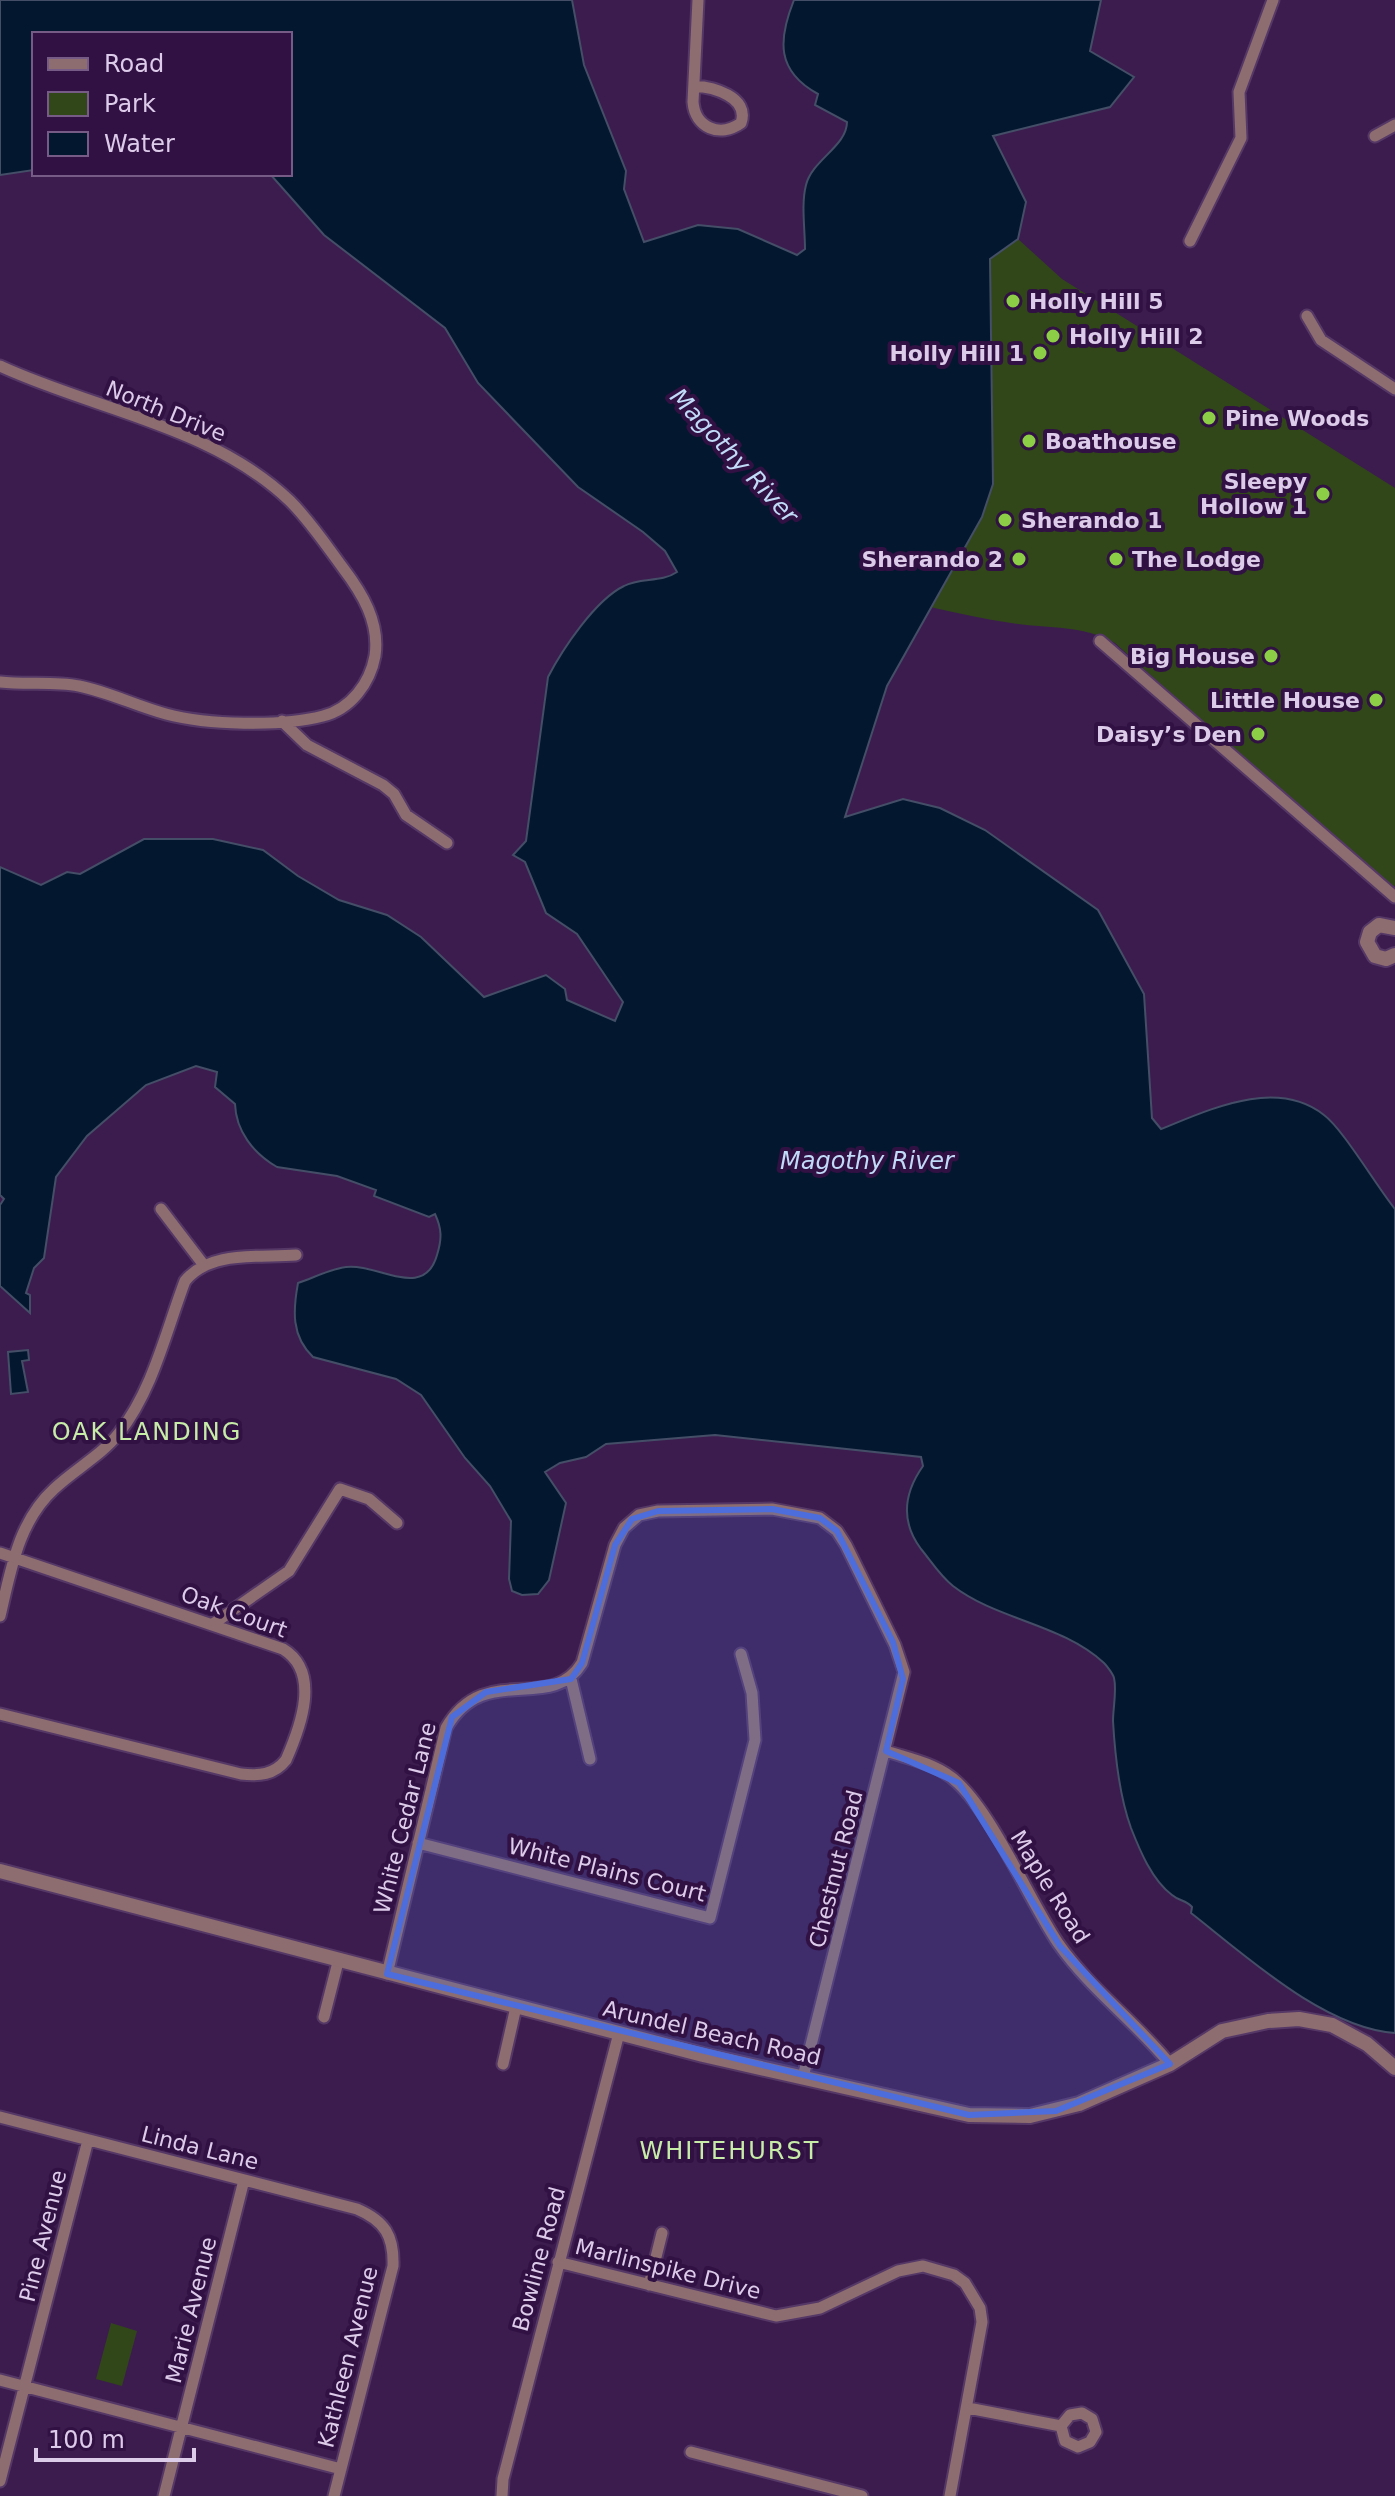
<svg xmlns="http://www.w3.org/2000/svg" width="1395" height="2496" font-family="'DejaVu Sans',sans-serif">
<rect width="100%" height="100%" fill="#3c1c4e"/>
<path fill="#31471a" d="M1018,239L1062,279L1395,488V886L1384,885L1115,643C1081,624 1047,629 1011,623C984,619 957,613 930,607L982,517L993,485L990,259Z
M111,2323L137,2331L122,2386L96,2379Z"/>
<path fill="#03182f" stroke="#444e67" stroke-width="2" d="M0,0H572L584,65L626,171L624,189L644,242L698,225L738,229L797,255L805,249C805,229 801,204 806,185C812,160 847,146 847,122L815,105L818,94C776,71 778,40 794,0H1101L1090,51L1134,77L1110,107L993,136L1026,202L1018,239L990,259L993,484L982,517L887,686L845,817L903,799L940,808L985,830L1098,910L1144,994L1152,1118L1161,1129C1209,1110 1276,1077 1324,1115C1343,1129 1377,1187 1395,1209V2033C1324,2028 1246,1956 1191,1913L1192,1907C1186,1900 1179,1901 1172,1895C1152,1880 1140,1851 1131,1828C1119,1795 1115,1756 1113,1721C1113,1708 1117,1690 1114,1678C1113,1674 1107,1666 1104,1663C1062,1624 997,1620 953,1586C940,1576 931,1561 921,1549C900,1521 904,1493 923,1466L921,1457L715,1435L606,1444L586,1457L560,1463L545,1472L566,1503L549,1580L538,1594L522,1595L512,1591L509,1579L511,1521L490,1486L465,1458L421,1395L396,1379L313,1357C291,1336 293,1310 298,1283C313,1278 330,1269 346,1267C378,1263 424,1301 437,1255C442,1239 442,1229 435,1214L429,1217L374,1196L376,1190L337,1176L277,1167C253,1153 236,1131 235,1104L215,1087L217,1072L196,1066L146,1085L87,1136L56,1177L44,1258L34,1268L26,1293L30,1295V1313L0,1286V1205L4,1199L0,1195V867L41,885L67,872L80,874L144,839H213L263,850L298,876L339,900L387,915L421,937L484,997L546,975L565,989L567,1000L615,1021L623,1002L577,934L546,913L525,862L513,855L526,841L548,677C562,650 595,600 624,586C640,577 661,583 677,572L665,551L643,532L578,487L478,383L445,328L324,235L270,174H290V34H34V170L0,175Z
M28,1350L29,1360L22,1361L28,1392L11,1394L8,1352Z"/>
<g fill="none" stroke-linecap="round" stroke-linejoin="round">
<g stroke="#563867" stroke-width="15">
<path id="minor" d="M694,86C713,87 750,97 741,123C720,138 695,128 693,102L698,0
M1375,136L1395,125
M1190,241L1241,138L1239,92L1273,0
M1307,316L1321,340L1395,389
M0,366C95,410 212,426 290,501C310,521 326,545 343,568C362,593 380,622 375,656C370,683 351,709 323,716C281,727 207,725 166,714C136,706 109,692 79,686C54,681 26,685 0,682
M1100,641L1395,897
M282,721L307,745L383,785L394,794L406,815L447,843
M161,1209L203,1264
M0,1553L283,1649C321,1672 301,1726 286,1760C274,1775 259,1776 241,1774L0,1714
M0,1616C11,1570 18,1522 54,1489C75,1469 102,1455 119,1433C153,1390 166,1331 185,1281C210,1250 259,1258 296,1255
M213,1624L289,1571L340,1489L369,1499L397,1523
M571,1679L590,1759
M886,1751C910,1759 939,1764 958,1783C995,1818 1028,1898 1058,1943C1090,1989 1135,2021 1170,2064
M418,1843L710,1918L755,1740L752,1693L741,1654
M387,1974L446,1728C485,1660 550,1715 582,1663L615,1545L624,1528L639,1515L658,1511L772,1509L820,1518L837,1531L846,1545L895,1645L904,1672L803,2077
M324,2017L338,1962
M503,2064L516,2007
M0,2117L357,2209C385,2221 394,2236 393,2266L334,2496
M558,2262L776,2316L820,2308L898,2271L923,2266L954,2275L965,2283L980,2308L982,2322L950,2496
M649,2285L662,2233
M0,2380L341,2469
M968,2408L1061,2426L1065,2441L1078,2447L1090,2442L1096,2432L1092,2419L1082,2413L1070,2415L1061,2426
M691,2452L862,2496
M0,2481L88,2140
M164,2496L244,2180
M502,2496L503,2479L619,2033"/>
</g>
<g stroke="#563867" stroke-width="18">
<path id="tertiary" d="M1395,928L1379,925L1370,932L1367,942L1375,956L1386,959L1395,955
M0,1871L703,2055L969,2115L1030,2116L1079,2104L1170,2064L1222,2031L1268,2021L1299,2019L1332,2025L1367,2044L1395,2068"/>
</g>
<use href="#minor" stroke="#8d6d70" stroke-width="11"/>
<use href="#tertiary" stroke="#8d6d70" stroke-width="14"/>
</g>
<path fill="#4d6ddc" fill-opacity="0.2" stroke="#4d6ddc" stroke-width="6" stroke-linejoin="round" d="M772,1509L820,1518L837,1531L893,1642L903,1679L886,1751L959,1783L1060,1946L1170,2064L1056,2111L969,2115L387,1974L452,1717L486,1692L571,1679L582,1663L615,1545L632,1519L658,1511Z"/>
<g fill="#8cce45" stroke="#311143" stroke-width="3">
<circle cx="1013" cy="301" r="8"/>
<circle cx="1053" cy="336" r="8"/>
<circle cx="1040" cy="353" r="8"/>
<circle cx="1209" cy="418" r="8"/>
<circle cx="1029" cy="441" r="8"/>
<circle cx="1323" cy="494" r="8"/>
<circle cx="1005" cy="520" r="8"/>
<circle cx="1019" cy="559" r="8"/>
<circle cx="1116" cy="559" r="8"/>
<circle cx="1271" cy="656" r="8"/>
<circle cx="1376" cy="700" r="8"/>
<circle cx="1258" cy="734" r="8"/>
</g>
<g text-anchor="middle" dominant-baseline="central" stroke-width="8" stroke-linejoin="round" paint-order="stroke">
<g font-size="22" font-weight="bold" fill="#ddcbea" stroke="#311143" text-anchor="start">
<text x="1029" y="301">Holly Hill 5</text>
<text x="1069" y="336">Holly Hill 2</text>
<text x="1024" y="353" text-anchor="end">Holly Hill 1</text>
<text x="1225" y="418">Pine Woods</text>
<text x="1045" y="441">Boathouse</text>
<text x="1307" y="481" text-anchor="end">Sleepy<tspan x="1307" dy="25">Hollow 1</tspan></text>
<text x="1021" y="520">Sherando 1</text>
<text x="1003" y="559" text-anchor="end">Sherando 2</text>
<text x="1132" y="559">The Lodge</text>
<text x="1255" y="656" text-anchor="end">Big House</text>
<text x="1360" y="700" text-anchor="end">Little House</text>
<text x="1242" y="734" text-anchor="end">Daisy’s Den</text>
</g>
<g font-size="22" fill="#ddcbea" stroke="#311143">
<text transform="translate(166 411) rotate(22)">North Drive</text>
<text transform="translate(234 1612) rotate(20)">Oak Court</text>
<text transform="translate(405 1818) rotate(-76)">White Cedar Lane</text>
<text transform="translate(836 1869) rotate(-76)">Chestnut Road</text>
<text transform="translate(607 1870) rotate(14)">White Plains Court</text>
<text transform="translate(1050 1887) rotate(58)">Maple Road</text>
<text transform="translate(712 2033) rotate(13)">Arundel Beach Road</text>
<text transform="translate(200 2148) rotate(14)">Linda Lane</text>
<text transform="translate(43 2236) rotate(-76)">Pine Avenue</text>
<text transform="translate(539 2259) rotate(-75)">Bowline Road</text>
<text transform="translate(668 2269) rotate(14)">Marlinspike Drive</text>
<text transform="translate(191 2310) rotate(-76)">Marie Avenue</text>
<text transform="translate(348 2357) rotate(-76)">Kathleen Avenue</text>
</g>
<g font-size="24" font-style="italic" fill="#c1daf7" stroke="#311143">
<text transform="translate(734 456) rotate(47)">Magothy River</text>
<text x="867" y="1161">Magothy River</text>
</g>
<g font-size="24" letter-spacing="2" fill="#c6eca7" stroke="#311143">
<text x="147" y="1432">OAK LANDING</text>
<text x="730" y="2151">WHITEHURST</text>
</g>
</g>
<rect x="32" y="32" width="260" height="144" fill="#311143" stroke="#765b86" stroke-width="2"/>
<rect x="48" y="58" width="40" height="12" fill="#8d6d70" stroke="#765b86" stroke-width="2"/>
<text x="104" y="72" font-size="24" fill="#ddcbea">Road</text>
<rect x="48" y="92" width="40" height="24" fill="#31471a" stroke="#765b86" stroke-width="2"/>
<text x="104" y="112" font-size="24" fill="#ddcbea">Park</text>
<rect x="48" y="132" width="40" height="24" fill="#03182f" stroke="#765b86" stroke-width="2"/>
<text x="104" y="152" font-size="24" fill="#ddcbea">Water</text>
<path d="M36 2448v12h158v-12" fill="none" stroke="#ddcbea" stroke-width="4"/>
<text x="48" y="2448" font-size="24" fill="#ddcbea" stroke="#311143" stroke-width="6" paint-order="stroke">100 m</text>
</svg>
